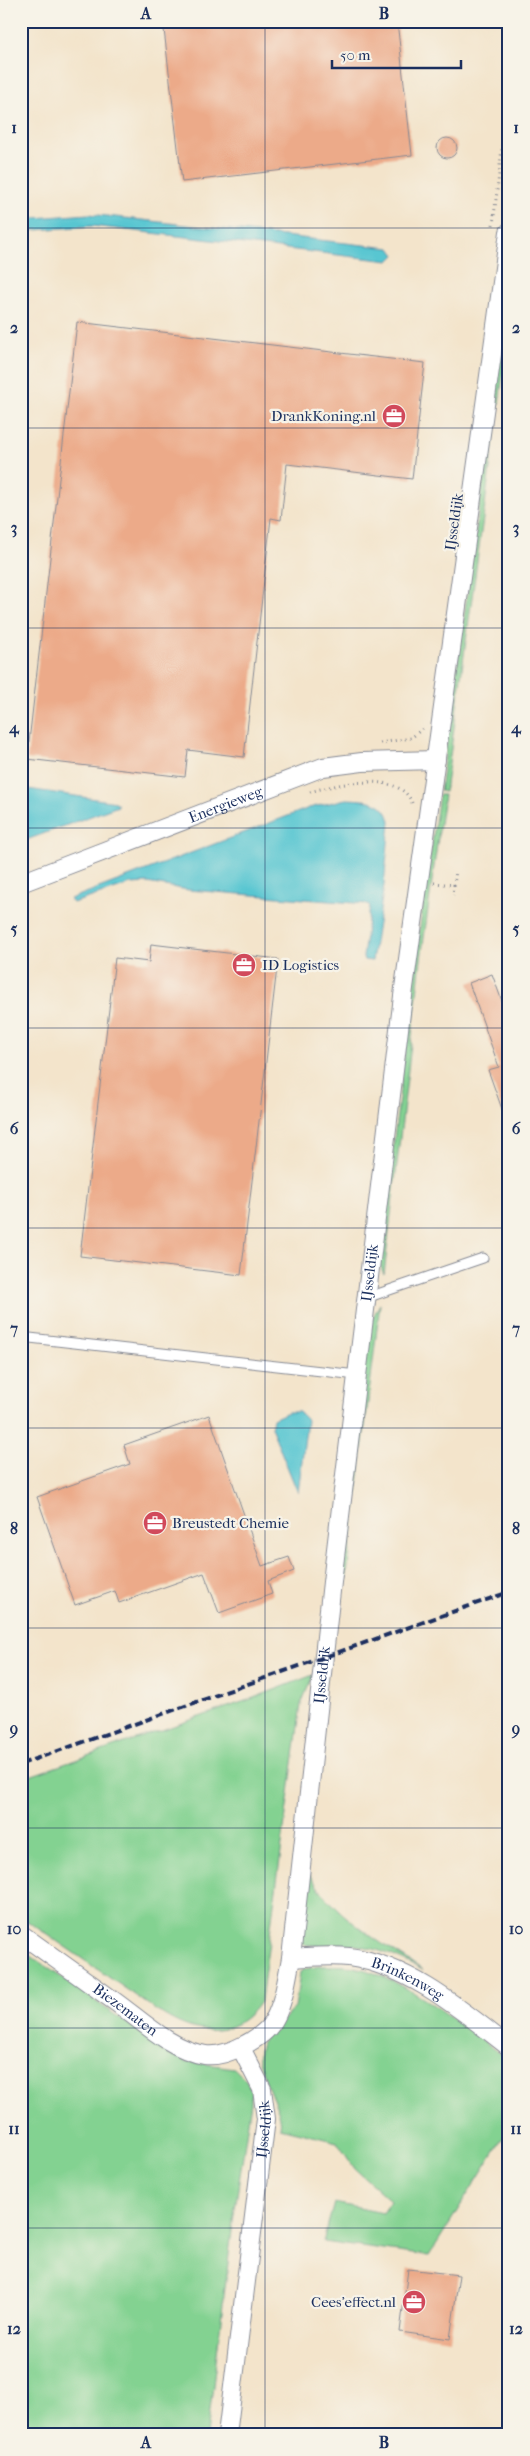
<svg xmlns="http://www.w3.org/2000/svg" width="530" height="2456" font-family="'IM FELL French Canon',serif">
<rect width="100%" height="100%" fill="#f7f3e8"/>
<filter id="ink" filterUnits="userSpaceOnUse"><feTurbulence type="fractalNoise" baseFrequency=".02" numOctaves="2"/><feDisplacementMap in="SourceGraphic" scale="10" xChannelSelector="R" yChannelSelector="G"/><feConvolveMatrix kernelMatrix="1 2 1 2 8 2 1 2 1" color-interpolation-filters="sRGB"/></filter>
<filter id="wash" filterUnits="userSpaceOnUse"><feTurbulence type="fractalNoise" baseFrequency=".0096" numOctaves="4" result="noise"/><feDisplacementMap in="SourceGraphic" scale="20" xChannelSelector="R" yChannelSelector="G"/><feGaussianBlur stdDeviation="1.12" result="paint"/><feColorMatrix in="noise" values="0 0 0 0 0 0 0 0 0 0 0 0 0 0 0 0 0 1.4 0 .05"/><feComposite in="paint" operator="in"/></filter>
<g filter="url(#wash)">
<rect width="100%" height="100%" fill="#f3e4cb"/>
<path fill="#83d291" stroke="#4f8078" d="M507,345L445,792L440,791L501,350Z
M439,795H444L421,959L384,1274L379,1263L419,934Z
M380,1304L346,1582H341L357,1375L374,1315Z
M313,1675L301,1704L261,2000C249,2020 228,2033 203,2030C176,2027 151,2006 129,1991C93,1967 58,1941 21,1917V1779L251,1699Z
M307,1870C332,1915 379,1942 423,1970C398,1957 372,1945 344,1944C328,1943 312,1949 297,1942Z
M21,1949L168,2052L186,2061L234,2068L247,2081L251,2092V2102L233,2222L207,2435H21Z
M320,1966C331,1966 343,1965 354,1967C404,1977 468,2030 509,2060V2128L429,2256L323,2242L334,2203L383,2213L391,2201L355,2169L337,2142L280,2128C282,2116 277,2109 273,2099C250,2044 253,2047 295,2008L300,1972L305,1969Z"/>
<path fill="#59c6d1" stroke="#3a7a98" d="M89,214L390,248L395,255L389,261L92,226L21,231V219Z
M21,788L116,802L118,806L21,842Z
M346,799C365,800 386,799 390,822L384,885L372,961L364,960L363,957L370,906L368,904L189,890L147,883L131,884L73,903L70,899L309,808Z
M288,1412H299L307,1420L298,1493L271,1427L273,1419Z"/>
<g id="blocks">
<path fill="#ecaa89" d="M163,21H397L412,155L182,182Z
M437 148a10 10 0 1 1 20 0a10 10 0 1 1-20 0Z
M77,322L425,363L412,479L287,464L281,520L271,518L244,757L188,750L185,777L27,759Z
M151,944L278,959L241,1275L80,1256L115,958L149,962Z
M492,974L509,1020V1122L507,1123L488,1070L499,1067L469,983Z
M209,1415L262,1566L289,1557L294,1571L268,1581L272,1594L219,1613L204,1573L119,1603L115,1591L75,1605L37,1497L130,1464L124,1445Z
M408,2269L459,2275L450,2339L400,2332Z"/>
</g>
</g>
<g filter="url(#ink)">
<use href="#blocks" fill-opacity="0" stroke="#878a94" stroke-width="1"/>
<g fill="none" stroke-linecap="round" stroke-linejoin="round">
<g stroke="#878a94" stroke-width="11">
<path id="lane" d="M366,1298L483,1258
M21,1337L357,1375"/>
</g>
<g stroke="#878a94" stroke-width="20">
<g id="street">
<path id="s1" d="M21,883L323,767L362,762L436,760"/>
<path id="s2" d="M21,1934C53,1957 85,1980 117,2003C143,2022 172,2050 205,2055C226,2058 264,2038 274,2020C284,2002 287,1978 291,1958L332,1582L404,988L509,232"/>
<path id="s3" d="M291,1958C310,1957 330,1955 349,1957C409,1965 463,2011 509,2047"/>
<path id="s4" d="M227,2435L266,2119L262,2089L241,2048"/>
</g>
</g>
<path stroke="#878a94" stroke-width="3" stroke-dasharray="1 4" stroke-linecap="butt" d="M493,225L509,89
M380,743L411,738L422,729
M310,792C336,784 400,770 412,803
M434,883L454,885L453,895
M454,885L456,871"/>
<use href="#lane" stroke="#fff" stroke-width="9"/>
<use href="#street" stroke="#fff" stroke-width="18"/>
<path stroke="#1b2f5e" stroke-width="4" stroke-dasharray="8 4" stroke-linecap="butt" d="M21,1764L509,1592"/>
</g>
</g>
<path fill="none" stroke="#1b2f5e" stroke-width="1" stroke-opacity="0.55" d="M265,21V2435M21,228H509M21,428H509M21,628H509M21,828H509M21,1028H509M21,1228H509M21,1428H509M21,1628H509M21,1828H509M21,2028H509M21,2228H509"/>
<defs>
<g id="office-disc" transform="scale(1.25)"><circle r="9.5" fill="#d1495b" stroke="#f7f3e8"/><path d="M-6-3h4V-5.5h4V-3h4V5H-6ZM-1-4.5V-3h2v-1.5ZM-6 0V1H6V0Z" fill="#fff"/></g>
</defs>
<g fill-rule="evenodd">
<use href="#office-disc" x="394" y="416"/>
<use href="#office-disc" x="244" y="965"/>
<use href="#office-disc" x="155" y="1523"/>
<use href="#office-disc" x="414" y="2302"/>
</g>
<g text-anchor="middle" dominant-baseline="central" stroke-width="4.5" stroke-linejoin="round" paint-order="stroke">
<g font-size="15" fill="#1b2f5e" stroke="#f7f3e8" text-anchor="end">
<text x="376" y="416">DrankKoning.nl</text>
<text x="262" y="965" text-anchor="start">ID Logistics</text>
<text x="172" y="1523" text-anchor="start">Breustedt Chemie</text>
<text x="396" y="2302">Cees'effect.nl</text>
</g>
<g font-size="15" fill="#1b2f5e" stroke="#f7f3e8">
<text transform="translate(454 522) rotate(-82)">IJsseldijk</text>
<text stroke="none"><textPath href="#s1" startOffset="219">Energieweg</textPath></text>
<text stroke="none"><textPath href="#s2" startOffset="1056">IJsseldijk</textPath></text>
<text stroke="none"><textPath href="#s2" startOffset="651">IJsseldijk</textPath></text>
<text stroke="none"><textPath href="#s3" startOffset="121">Brinkenweg</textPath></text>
<text stroke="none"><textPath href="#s2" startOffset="129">Biezematen</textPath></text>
<text stroke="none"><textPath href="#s4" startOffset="308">IJsseldijk</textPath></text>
</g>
</g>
<rect width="530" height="2456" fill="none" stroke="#f7f3e8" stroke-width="55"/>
<path d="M332 60v8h129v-8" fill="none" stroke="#1b2f5e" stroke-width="2.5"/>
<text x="340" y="60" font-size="15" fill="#1b2f5e" stroke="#f7f3e8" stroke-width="4" paint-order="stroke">50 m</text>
<rect x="28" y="28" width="474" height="2400" fill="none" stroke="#1b2f5e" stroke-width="2"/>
<g font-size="16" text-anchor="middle" font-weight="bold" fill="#1b2f5e">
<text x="146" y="19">A</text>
<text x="384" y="19">B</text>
<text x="14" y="133">1</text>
<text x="516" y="133">1</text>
<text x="14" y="333">2</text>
<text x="516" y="333">2</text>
<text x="14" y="533">3</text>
<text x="516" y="533">3</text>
<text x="14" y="733">4</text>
<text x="516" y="733">4</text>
<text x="14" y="934">5</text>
<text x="516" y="934">5</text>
<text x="14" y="1134">6</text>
<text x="516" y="1134">6</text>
<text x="14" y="1334">7</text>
<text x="516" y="1334">7</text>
<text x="14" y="1534">8</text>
<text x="516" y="1534">8</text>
<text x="14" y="1734">9</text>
<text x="516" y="1734">9</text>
<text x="14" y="1934">10</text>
<text x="516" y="1934">10</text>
<text x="14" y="2134">11</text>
<text x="516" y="2134">11</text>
<text x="14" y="2334">12</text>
<text x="516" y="2334">12</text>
<text x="146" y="2448">A</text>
<text x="384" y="2448">B</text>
</g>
</svg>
